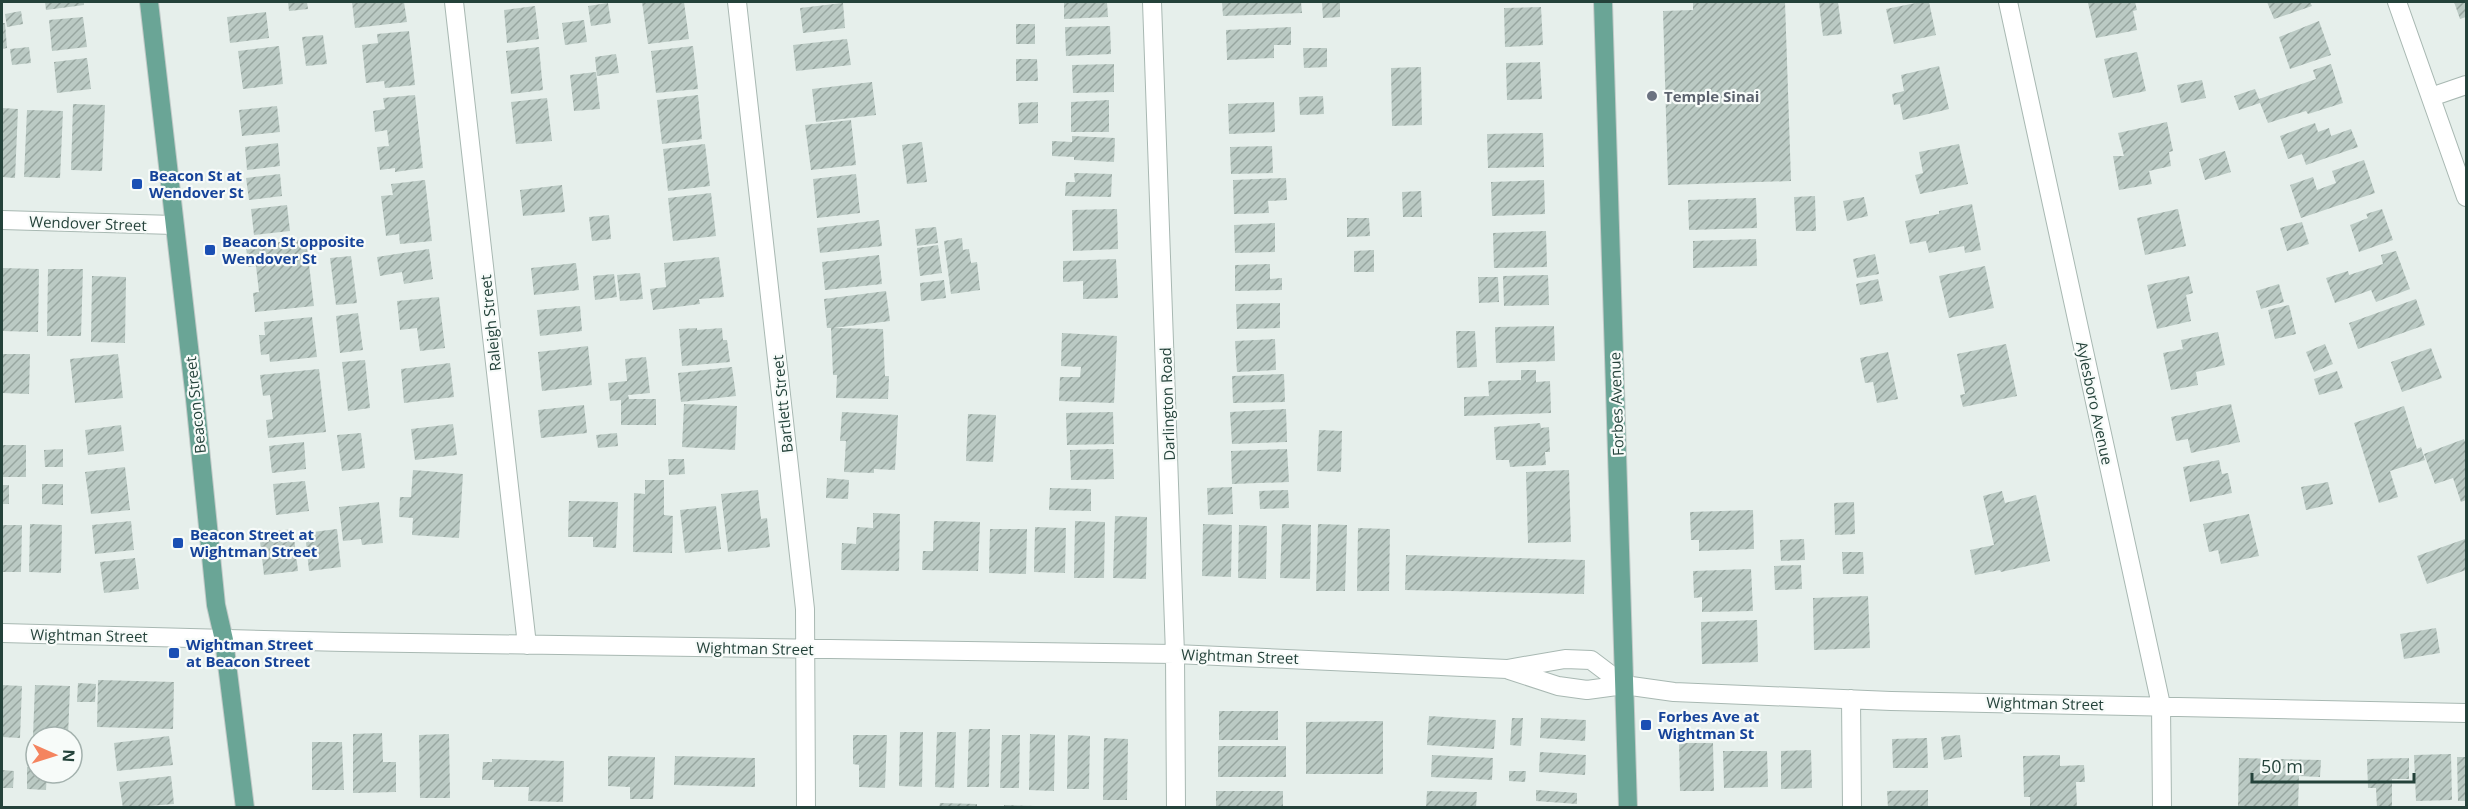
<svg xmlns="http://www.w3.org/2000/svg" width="2468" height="809" font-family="'Open Sans',sans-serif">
<defs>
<pattern id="building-hatch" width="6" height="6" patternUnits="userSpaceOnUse" patternTransform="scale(1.5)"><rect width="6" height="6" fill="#bbcac4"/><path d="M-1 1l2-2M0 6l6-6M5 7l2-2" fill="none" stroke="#98a6a0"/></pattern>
</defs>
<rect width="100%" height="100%" fill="#e6efeb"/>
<path fill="url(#building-hatch)" d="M45,2H84V5L46,10Z
M288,2H307L308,9L289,11Z
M352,2H404L407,22L355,28Z
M642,2H684L689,39L648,44Z
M1064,2H1107L1108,17L1064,19Z
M1222,2H1301L1302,13L1223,16Z
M1322,2H1340V17L1323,18Z
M1693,2H1785L1791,181L1668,185L1663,11L1693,10Z
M1819,2H1838L1842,34L1823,36Z
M1921,2H1929L1936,35L1894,44L1886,9Z
M2096,2H2135L2137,10L2133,11L2137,30L2096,38L2088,3Z
M2267,2H2310L2312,6L2274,19Z
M2454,2H2466V17L2460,19Z
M608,3L611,23L591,26L588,6Z
M843,3L845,28L803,33L800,8Z
M535,6L539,39L507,43L504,10Z
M1541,7L1543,45L1505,47L1504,8Z
M21,11L23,24L7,27L5,14Z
M266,12L269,38L230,43L227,17Z
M83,17L87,47L52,51L49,20Z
M584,20L587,42L565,45L562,23Z
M2319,21L2331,55L2290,69L2279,37Z
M2,23H5L7,48L2,49Z
M1016,24H1035V44H1016Z
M1110,26L1111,54L1066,56L1065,27Z
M1291,27V45H1274V58L1227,60L1226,30Z
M409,31L415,85L385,88L384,81L366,83L362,45L378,43L377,34Z
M323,35L327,64L306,66L302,37Z
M847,39L851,65L796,71L793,45Z
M279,46L283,84L243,89L238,51Z
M693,46L698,89L656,93L651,51Z
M29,47L31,63L12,65L10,49Z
M539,47L543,90L511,94L506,51Z
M1303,48H1327V67L1304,68Z
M2137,52L2146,91L2113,98L2104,59Z
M616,54L619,73L597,76L595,57Z
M87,58L91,89L57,93L54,62Z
M1016,59H1037L1038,81H1016Z
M1540,62L1542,99L1507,100L1506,63Z
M1114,64V92L1073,93L1072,65Z
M2331,64L2343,103L2308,114L2306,111L2268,123L2260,103L2239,110L2234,96L2255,89L2259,99L2316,79L2313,70Z
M1939,66L1949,109L1903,120L1900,104L1894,105L1892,94L1904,91L1901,75Z
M1421,67L1422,125L1392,126L1391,68Z
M596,72L600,109L574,111L570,75Z
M2202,80L2206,98L2181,103L2177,85Z
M872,82L876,115L816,122L812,89Z
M415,95L423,168L395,172V168L380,170L377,147L389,146L387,130L375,132L373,111L385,109L383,98Z
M698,95L702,139L662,144L657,100Z
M1323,96L1324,114L1300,115L1299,97Z
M547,98L552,141L516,144L511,102Z
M1109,100V132H1071V102Z
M1038,102V123L1019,124L1018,103Z
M1274,102L1275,132L1229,134L1228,104Z
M73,104L105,105L102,171L71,170Z
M277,106L280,132L242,136L239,110Z
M2,108L18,109L15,178L2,177Z
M27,110L63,111L60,178L24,177Z
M851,120L856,165L811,170L805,125Z
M2167,122L2173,151L2169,152L2171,166L2149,171L2152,184L2119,190L2113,156H2124L2118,133Z
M2315,123L2318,132L2329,128L2331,136L2351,129L2358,147L2306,165L2302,154L2288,159L2280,136Z
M1543,133L1544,167L1488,168L1487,134Z
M1072,136L1115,138L1114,162L1074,160V157L1052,156V141L1072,142Z
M922,142L927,182L907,184L902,145Z
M278,143L280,166L247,170L245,147Z
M705,144L710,186L668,191L663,149Z
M1959,144L1968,184L1920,194L1915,175L1923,173L1919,152Z
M1272,146L1273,173L1231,174L1230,147Z
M2225,151L2231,172L2205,180L2199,159Z
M2364,160L2375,193L2301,218L2290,185L2313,177L2317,190L2336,183L2332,171Z
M1074,173L1112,174L1111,197L1065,196L1066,182H1075Z
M280,174L282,196L249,200L246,178Z
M856,174L860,213L817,218L813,179Z
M1286,178L1287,200L1268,201L1269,213L1234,214L1233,180Z
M425,180L432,241L400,244L399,234L386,236L381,196L393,195L391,184Z
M1544,180L1545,214L1492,216L1491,182Z
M562,185L565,212L523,216L520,190Z
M1421,191L1422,217H1403L1402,192Z
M711,193L716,236L673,241L668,198Z
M1815,196L1816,231H1796L1794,197Z
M1864,197L1868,216L1847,221L1843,201Z
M1756,198L1757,228L1689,230L1688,200Z
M1972,204L1981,250L1965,253L1964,246L1929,253L1926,241L1910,244L1905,221L1939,214V211Z
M287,205L290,231L254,235L251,209Z
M1117,209L1118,249L1073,251L1072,210Z
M2178,209L2186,246L2145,255L2137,218Z
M2382,209L2393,240L2359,252L2350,225L2368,218L2366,214Z
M609,215L611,239L592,241L589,217Z
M1347,218H1369L1370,236L1347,237Z
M879,220L882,246L820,253L817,228Z
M2302,222L2309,244L2287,251L2280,228Z
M1275,223V252L1235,253L1234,225Z
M936,227L938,243L917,246L915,229Z
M1546,231L1547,267L1494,268L1493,233Z
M962,238L963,250L969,249L971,263L977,262L980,290L951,294L944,241Z
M306,239L314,306L255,312L253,293L259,292L256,266L248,267L246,246Z
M1756,239L1757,266L1693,268V241Z
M938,245L942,273L920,276L917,248Z
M429,249L433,279L404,284L402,272L380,276L377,257Z
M1374,250V272H1354V251Z
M2396,251L2410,289L2376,302L2371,290L2335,303L2326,278L2348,271L2349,275L2383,264L2381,255Z
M1875,254L1879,274L1857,278L1853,259Z
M879,255L882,284L825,290L822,262Z
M351,256L357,303L336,305L330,258Z
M719,257L724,297L699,299L700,304L653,310L650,289L666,287L664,263Z
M1116,259L1118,298L1083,299V281L1063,282V261Z
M576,263L579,290L534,295L531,268Z
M1270,264V279L1282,278V290L1235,291V265Z
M1985,266L1994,308L1949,318L1939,276Z
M3,268L39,269L38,332L2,331Z
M48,269H83L81,336H47Z
M640,273L643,299L620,301L617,275Z
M614,274L617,297L595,300L593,276Z
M1548,275L1549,305L1504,306L1503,276Z
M92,276L126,277L125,343L91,342Z
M2189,276L2193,293L2186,295L2191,321L2157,329L2147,285Z
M1478,277H1498L1499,302L1479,303Z
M1878,279L1883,301L1860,305L1856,284Z
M944,280L946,298L921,301L920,283Z
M2279,284L2284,302L2261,309L2256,291Z
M886,291L890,321L833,328L883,329L885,376H889L888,399L836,398L837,375H833L831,328H827L824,299Z
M439,297L445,348L420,351L417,328L400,330L397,301Z
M2416,299L2425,325L2358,349L2349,323Z
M1280,303V328L1237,329L1236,304Z
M2289,305L2296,334L2275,339L2268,310Z
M580,306L582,331L540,336L537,310Z
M358,313L363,350L340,353L336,316Z
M312,317L317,357L270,362L269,354L261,355L259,335H265L264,322Z
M1554,326L1555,361L1496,363L1495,327Z
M697,328V330L722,328L723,340H727L730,362L682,366L679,329Z
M1456,331H1475L1477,367L1457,368Z
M2218,332L2225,365L2196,372L2198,385L2171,390L2163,353L2183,349L2181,340Z
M1062,333L1117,336L1114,403L1059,401L1060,377H1080L1081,367L1061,366Z
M1275,339L1276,370L1237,372L1235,341Z
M2006,344L2017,396L1963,407L1960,395L1965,394L1957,354Z
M2325,344L2333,364L2314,372L2306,352Z
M588,346L592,385L542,391L538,352Z
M2431,348L2442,378L2402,392L2391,362Z
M1888,352L1898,399L1877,403L1873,382L1865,383L1860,358Z
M2,354H30L29,394L2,393Z
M118,354L123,398L75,403L70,359Z
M646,357L650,393L628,395L629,399H656V425H621V400L610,401L608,383L627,381L625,359Z
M365,360L370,408L348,411L342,362Z
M450,363L454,397L404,403L401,369Z
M732,367L736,396L681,402L678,373Z
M319,369L326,432L268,438L266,420L273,419L270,395L263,396L260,375Z
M1521,370H1536V382L1550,381L1551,413L1464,416V397L1489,396L1488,381L1521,380Z
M2337,371L2343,388L2319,395L2314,379Z
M1284,374L1285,402L1233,403L1232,376Z
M684,404L737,406L735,450L682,447Z
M2231,404L2240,442L2191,453L2188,439L2176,441L2171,417Z
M584,405L587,433L541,438L538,410Z
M2404,406L2417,449L2421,447L2425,460L2390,471L2398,497L2379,503L2354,423Z
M1286,409L1287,442L1232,444L1230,412Z
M842,412L898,415L895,470L874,469V473L844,472L846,441H840Z
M1113,412L1114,444L1067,445L1066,413Z
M968,414L996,415L993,462L966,461Z
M1540,423L1541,428L1549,427L1550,452H1545L1546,465L1510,467L1509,460H1496L1494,427Z
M453,424L457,455L415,460L411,429Z
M121,425L124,451L88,455L85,430Z
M1319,430L1342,431L1341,472L1317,471Z
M361,433L365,468L342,471L337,435Z
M617,433L618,446L598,448L596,435Z
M2464,439L2466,445V500L2461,502L2453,478L2435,484L2424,454Z
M304,442L306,469L272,473L269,446Z
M2,445H26V477H2Z
M63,449V467H45L44,450Z
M1113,449L1114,479L1071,480L1070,450Z
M1287,449L1289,482L1232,484L1231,451Z
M668,459H684L685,474L669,475Z
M2219,460L2222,474L2228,473L2232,493L2190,502L2183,467Z
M125,467L130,510L91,514L85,472Z
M413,470L463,474L459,538L412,535L413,518L399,517L400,497H411Z
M1569,470L1571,542L1528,543L1526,472Z
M827,478L849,480L848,499L826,498Z
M645,480H664V515L673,516L672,553L633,552L634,493L645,494Z
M305,481L309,511L276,515L273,484Z
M2328,482L2333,504L2306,510L2301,487Z
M42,484H63V505L42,504Z
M2,485H9V504H2Z
M1232,487L1233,514L1208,515L1207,488Z
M1050,488L1091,489V511L1049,510Z
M758,490L761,519L767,518L770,547L728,552L721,494Z
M1288,490L1289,508L1260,509L1259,491Z
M2002,491L2005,503L2036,495L2050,561L2001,572L2000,570L1975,575L1970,550L1994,545L1983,496Z
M569,501L618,502L616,548L593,547V537H568Z
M379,502L383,543L362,545L361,539L343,541L339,507Z
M1854,502L1855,534L1835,535L1834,503Z
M716,506L721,549L685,553L680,510Z
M1753,510L1754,549L1699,551V540H1691L1690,512Z
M873,513L900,514L899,571L841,570L842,543L856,544L857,527L873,528Z
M2249,514L2259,556L2221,564L2218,550L2209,552L2203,524Z
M1115,516L1147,517L1146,579L1113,578Z
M131,521L134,550L95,554L92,525Z
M934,521L980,522L978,571L922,570L923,551H933Z
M1075,521L1105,522L1104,578H1074Z
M30,524L62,525L61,573L29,572Z
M1203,524L1232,525L1231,577L1202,576Z
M1282,524L1311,525L1310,579L1280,578Z
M1318,524L1347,525L1345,591H1316Z
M2,525H22L21,572H2Z
M1239,525L1267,526L1266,579L1238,578Z
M1035,527L1066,528L1065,573L1034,572Z
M1358,528L1390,529L1389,591H1357Z
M293,529L298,571L264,575L259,533Z
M337,529L341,567L309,571L305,533Z
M990,529H1027L1026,574L989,573Z
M1804,539L1805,560L1781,561L1780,540Z
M2465,539L2466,570L2427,584L2417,556Z
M1842,552H1863L1864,574H1843Z
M1406,555L1585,560L1584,594L1405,590Z
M135,558L139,589L104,593L100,562Z
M1801,565L1802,589L1775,590L1774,566Z
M1751,569L1753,611L1702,612V597L1694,598L1693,571Z
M1868,596L1870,648L1814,650L1813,598Z
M1757,620L1758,662L1702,664L1701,622Z
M2436,628L2440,653L2404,659L2400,634Z
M98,680L174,682L173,729L97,727Z
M78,683L96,684L95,702H77Z
M2,685L22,686L20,738L2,737Z
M35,685L70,686L68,737L33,736Z
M1219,711H1278V740H1219Z
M1429,716L1496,720L1494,749L1427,745Z
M1512,718H1523L1521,746L1510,745Z
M1541,718L1586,720L1585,741L1540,738Z
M1383,721V774H1306V722Z
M969,729H990L989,787H967Z
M900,732H923L922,787L899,786Z
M937,732H956L954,788L935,787Z
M382,733L383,762H396V792L353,793V734Z
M449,734L450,798H420L419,735Z
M1030,734L1055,735L1054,791L1029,790Z
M853,735H887L885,788L859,787V765L853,764Z
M1002,735H1020L1019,788H1000Z
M1068,735L1090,736L1089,789H1067Z
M1960,735L1962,757L1944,760L1941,737Z
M169,736L173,765L117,771L114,743Z
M1104,738L1128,739L1127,800H1103Z
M1927,738L1928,768H1893L1892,739Z
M312,742H342L344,790H312Z
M1679,743H1713L1714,791H1680Z
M1218,746H1286V777H1218Z
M1811,750L1812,788L1781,789V751Z
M1723,751H1767L1768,787L1724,788Z
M1540,752L1586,755L1585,775L1539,772Z
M2451,754L2452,800L2416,801L2414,755Z
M1432,755L1493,758L1492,780L1431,777Z
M2060,755V766L2084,765L2085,782H2076L2077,808H2030V797H2024L2023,756Z
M608,756L655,757L653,799H630V787L608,786Z
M675,756L755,758V787L674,785Z
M2457,757H2466V801H2458Z
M2239,758L2321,760L2320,777L2299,776L2298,808L2238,806Z
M2409,758V779H2392V808H2377L2376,788H2368L2367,759Z
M492,759L564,761L563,802L528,801L529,787H494V780H482L483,762H492Z
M27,767H36V773H47L46,790L27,789Z
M2,770L14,771L13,788H2Z
M1509,771H1526L1525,782L1509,781Z
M171,776L174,804L123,808L119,782Z
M1536,790L1577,793V804L1536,801Z
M1928,790V808H1888L1887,791Z
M1216,791H1283V808H1216Z
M1427,791L1477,792L1476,808H1426Z
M940,803L977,804V808H939Z
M1004,805L1036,806V808H1004Z"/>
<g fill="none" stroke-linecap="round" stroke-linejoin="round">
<g stroke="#a8b8b2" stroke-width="20">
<path id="minor" d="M454,2L527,645
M737,2L805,609L806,808
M1152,2L1175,654L1176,808
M2008,2L2161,705L2162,808
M2397,2L2466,197
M2431,97L2466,85
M2,220L174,225
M2,633L344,642L1175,654L1507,669L1565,659L1591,660L1624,685
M1509,670L1558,686L1587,690L1624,685L1674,692L1891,701L2466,713
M1851,699L1852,808"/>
</g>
<g stroke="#c2cac8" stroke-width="20">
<path id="major" d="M149,2L195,399L216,605L224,640L245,808
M1603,2L1628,808"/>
</g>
<use href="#minor" stroke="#fff" stroke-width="18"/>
<use href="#major" stroke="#6aa596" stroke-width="18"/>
</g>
<circle fill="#6b7280" stroke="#f7fbf9" stroke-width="2" cx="1652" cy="96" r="6"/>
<g fill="#1a4fb4" stroke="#f7fbf9" stroke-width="2">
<rect x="131" y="178" width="12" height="12" rx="3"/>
<rect x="204" y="244" width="12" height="12" rx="3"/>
<rect x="172" y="537" width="12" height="12" rx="3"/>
<rect x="168" y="647" width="12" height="12" rx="3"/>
<rect x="1640" y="719" width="12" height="12" rx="3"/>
</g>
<g text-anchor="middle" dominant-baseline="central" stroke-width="4.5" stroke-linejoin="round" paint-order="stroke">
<g font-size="15" font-weight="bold" fill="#5b616d" stroke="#f7fbf9" text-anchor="start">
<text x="1664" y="96">Temple Sinai</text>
</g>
<g font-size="15" font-weight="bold" fill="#164399" stroke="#f7fbf9" text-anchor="start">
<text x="149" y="175">Beacon St at<tspan x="149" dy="17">Wendover St</tspan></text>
<text x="222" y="241">Beacon St opposite<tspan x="222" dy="17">Wendover St</tspan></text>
<text x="190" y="534">Beacon Street at<tspan x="190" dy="17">Wightman Street</tspan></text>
<text x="186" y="644">Wightman Street<tspan x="186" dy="17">at Beacon Street</tspan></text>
<text x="1658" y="716">Forbes Ave at<tspan x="1658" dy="17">Wightman St</tspan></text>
</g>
<g font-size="15" fill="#24423a" stroke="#f7fbf9">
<text transform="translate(88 223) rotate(2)">Wendover Street</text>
<text transform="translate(490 323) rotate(-96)">Raleigh Street</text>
<text transform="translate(2095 403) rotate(78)">Aylesboro Avenue</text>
<text transform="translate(782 404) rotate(-96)">Bartlett Street</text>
<text transform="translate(1167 404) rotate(-92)">Darlington Road</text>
<text transform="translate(1616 404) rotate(-92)">Forbes Avenue</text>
<text transform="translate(195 405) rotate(-96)">Beacon Street</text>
<text transform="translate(89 635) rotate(1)">Wightman Street</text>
<text transform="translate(755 648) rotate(1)">Wightman Street</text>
<text transform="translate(1240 656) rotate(2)">Wightman Street</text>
<text transform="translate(2045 703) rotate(1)">Wightman Street</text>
</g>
</g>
<rect width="2468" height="809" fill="none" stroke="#24423a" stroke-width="6"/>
<g transform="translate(54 755) rotate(93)"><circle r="28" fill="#f7fbf9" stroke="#a3b1ad" stroke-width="1.5"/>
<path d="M0-4.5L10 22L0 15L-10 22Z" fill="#f4845f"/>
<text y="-9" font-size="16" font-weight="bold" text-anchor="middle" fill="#24423a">N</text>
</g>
<path d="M2252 773v9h162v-9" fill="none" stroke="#24423a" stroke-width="3"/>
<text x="2261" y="773" font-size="18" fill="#24423a" stroke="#f7fbf9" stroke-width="4.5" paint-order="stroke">50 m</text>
</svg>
